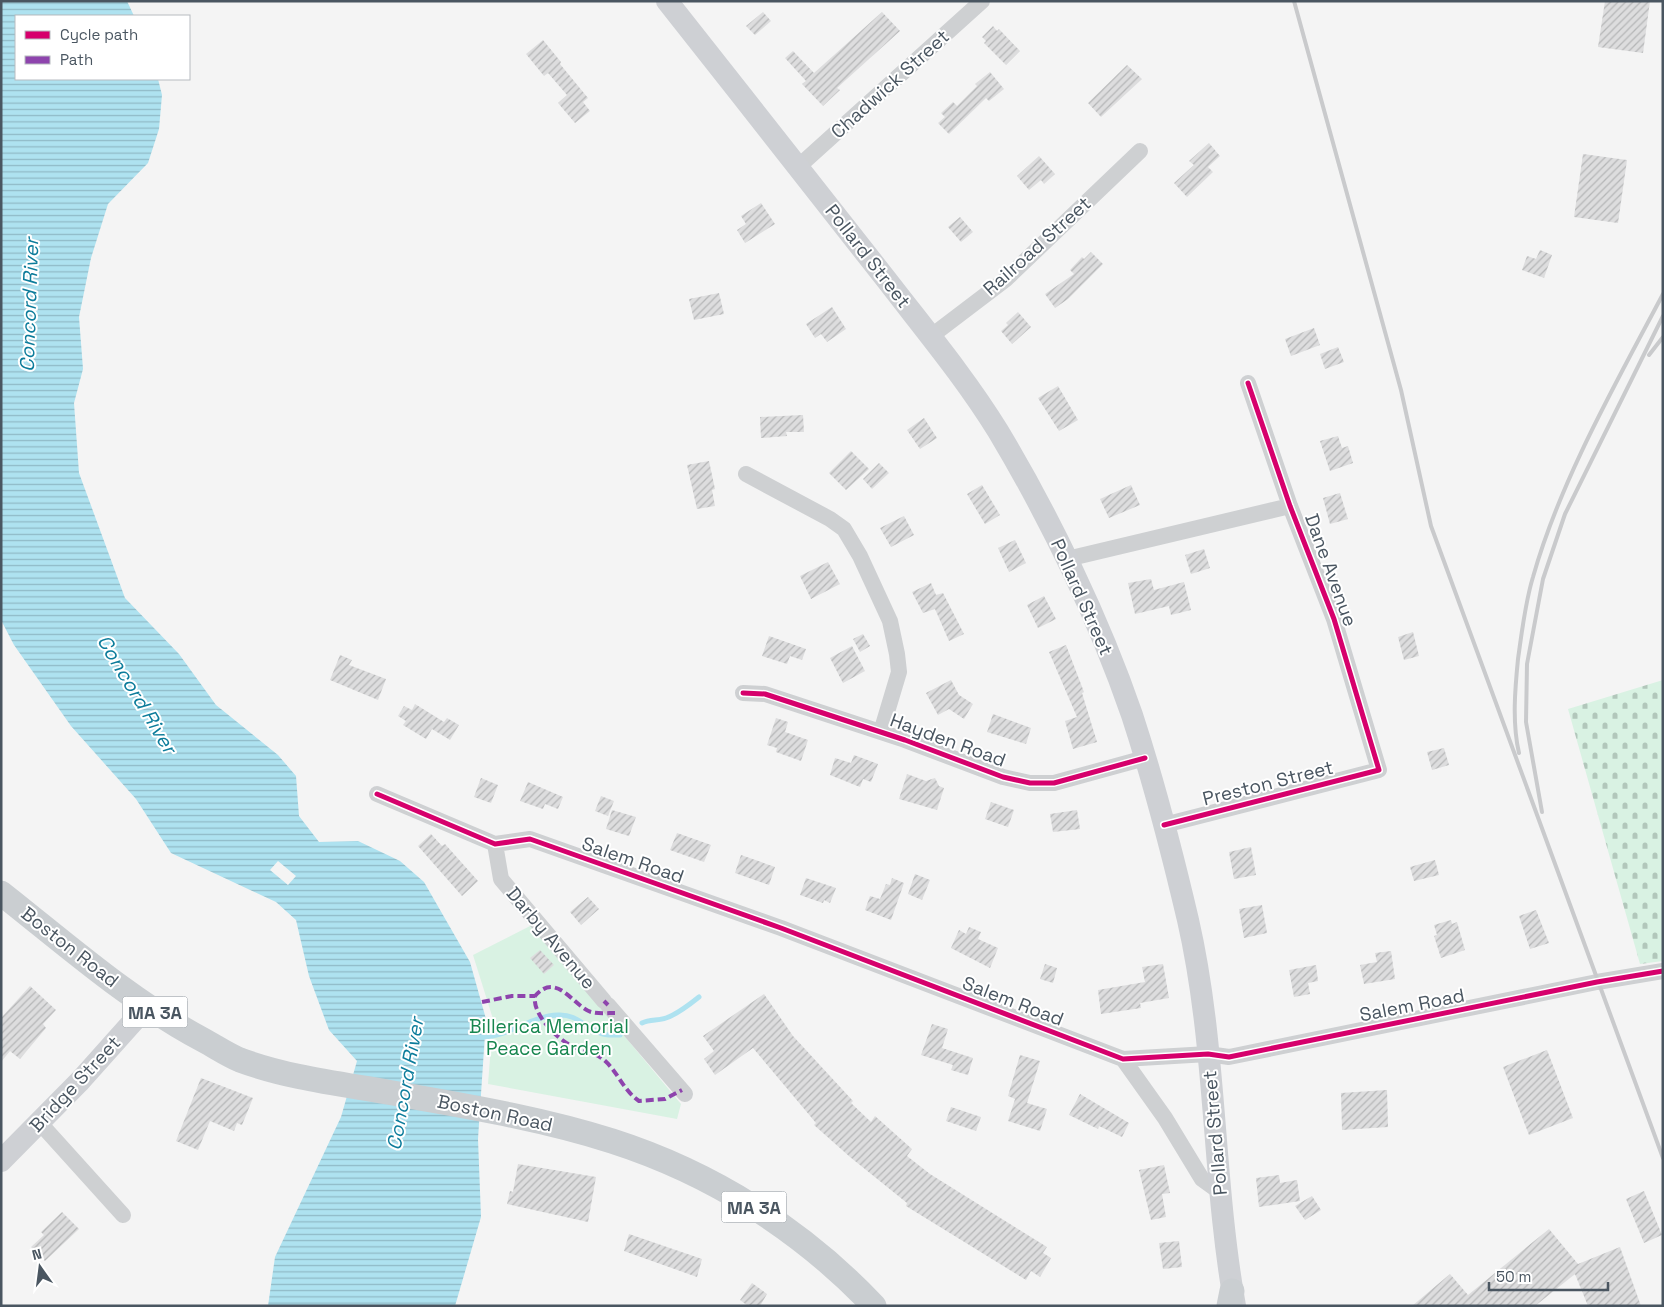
<svg xmlns="http://www.w3.org/2000/svg" width="1664" height="1307" font-family="'Space Grotesk',sans-serif">
<defs>
<pattern id="cemetery-stones" width="16" height="16" patternUnits="userSpaceOnUse" patternTransform="scale(1.25)"><rect width="16" height="16" fill="#d9f2e3"/><path d="M2 7V4a2 2 0 0 1 4 0v3zM10 15v-3a2 2 0 0 1 4 0v3z" fill="#b2c7bb"/></pattern>
<pattern id="water-rules" width="6" height="5" patternUnits="userSpaceOnUse" patternTransform="scale(1.25)"><rect width="6" height="5" fill="#aee2f0"/><path d="M0 2.5h6" fill="none" stroke="#90bac6"/></pattern>
<pattern id="building-hatch" width="6" height="6" patternUnits="userSpaceOnUse" patternTransform="scale(1.25)"><rect width="6" height="6" fill="#ddddde"/><path d="M-1 1l2-2M0 6l6-6M5 7l2-2" fill="none" stroke="#b5b6b7"/></pattern>
</defs>
<rect width="100%" height="100%" fill="#f4f4f4"/>
<path fill="url(#cemetery-stones)" d="M1663,680V961L1640,964L1568,709Z"/>
<path fill="#d9f2e3" d="M532,925L681,1104L677,1119L488,1084L493,1019L473,955Z"/>
<path fill="url(#water-rules)" fill-rule="evenodd" d="M1,1H127L134,16H16V79H158L162,95L159,129L148,163L108,204L91,258L79,317L83,369L74,403L79,473L125,598L179,654L216,705L278,755L296,776L299,816L319,842L358,841L400,861L424,882L470,962L486,1019L478,1139L481,1217L455,1306H268L275,1257L341,1117L357,1061L329,1030L309,976L296,920L276,902L171,853L136,799L71,726L14,645L1,620ZM278,861L296,876L288,885L270,870Z"/>
<g fill="none" stroke-linecap="round" stroke-linejoin="round">
<path stroke="#aee2f0" stroke-width="5" d="M642,1023C650,1019 658,1021 666,1018C678,1014 689,1005 699,997
M479,1037C508,1038 530,1016 558,1015C577,1014 584,1027 600,1033C606,1036 613,1035 620,1035"/>
</g>
<path fill="url(#building-hatch)" d="M1605,1H1650L1643,53L1598,47Z
M763,12L771,21L755,35L746,26Z
M882,12L900,31L837,88L840,90L823,106L802,84L806,81L785,58L793,51L814,73Z
M993,26L997,31L999,29L1020,51L1006,65L984,43L986,41L982,37Z
M543,40L561,62L560,64L588,98L583,102L590,111L575,123L558,103L567,95L548,73L544,76L526,54Z
M1127,65L1142,79L1101,117L1088,103Z
M990,72L1004,89L989,101L986,98L949,134L938,123L945,117L941,113L953,102L957,106L977,86L975,84Z
M1209,143L1220,156L1208,167L1213,172L1187,197L1174,183L1194,165L1189,161Z
M1583,154L1627,160L1618,223L1574,217Z
M1039,156L1055,174L1044,184L1041,180L1029,190L1017,176Z
M761,203L775,224L745,243L737,230L746,224L741,216Z
M960,217L973,232L961,242L948,227Z
M1540,250L1552,255L1544,278L1522,270L1527,256L1536,259Z
M1091,252L1103,264L1068,299L1055,308L1045,294L1074,274L1070,270L1082,257L1084,259Z
M719,293L724,314L694,320L689,299Z
M832,307L846,329L827,342L821,334L815,338L806,324Z
M1018,312L1031,327L1012,344L1001,331L1008,325L1006,323Z
M1314,328L1320,345L1291,356L1285,339Z
M1338,347L1344,362L1325,369L1320,354Z
M1058,386L1078,420L1059,431L1038,398Z
M803,415L804,432H786L787,436L761,438L760,417Z
M924,418L937,438L920,449L907,430Z
M1338,436L1342,448L1348,446L1353,463L1330,471L1320,441Z
M851,451L869,469L846,490L829,473Z
M709,461L715,489L712,490L715,506L697,509L687,465Z
M879,463L889,473L872,489L863,479Z
M982,485L1000,515L985,524L967,494Z
M1131,485L1140,505L1109,518L1100,499Z
M1340,493L1348,519L1330,524L1323,498Z
M904,516L914,535L891,547L880,528Z
M1015,540L1026,563L1009,572L998,548Z
M1204,549L1210,568L1191,574L1185,555Z
M828,562L840,584L811,599L800,576Z
M1151,579L1154,590L1184,582L1191,610L1171,615L1169,606L1135,614L1128,583Z
M931,583L936,595L943,593L964,634L949,641L935,609L923,613L912,592Z
M1044,596L1056,619L1038,628L1027,605Z
M1413,632L1419,656L1404,660L1398,637Z
M863,634L870,646L860,652L853,639Z
M769,636L806,649L802,660L790,656L787,664L762,656Z
M1066,645L1084,692L1082,693L1097,742L1073,749L1065,721L1077,717L1049,652Z
M852,646L865,671L843,683L830,658Z
M340,655L352,660L349,665L386,679L378,700L330,680Z
M951,680L959,695L973,704L964,719L949,709L938,715L926,693Z
M415,704L444,722L447,718L459,725L450,740L432,729L426,739L403,725L406,721L398,716L404,706L412,710Z
M993,714L1031,728L1026,744L987,732Z
M776,718L788,722L785,732L808,740L801,761L776,752L777,748L767,745Z
M1444,748L1449,765L1432,770L1427,752Z
M854,755L878,764L871,782L863,779L860,787L830,775L835,758L851,763Z
M907,774L926,781L935,778L939,786L944,788L937,810L899,799Z
M481,778L498,785L491,803L474,797Z
M528,782L563,797L558,809L545,804L543,809L520,801Z
M601,796L614,801L608,816L595,811Z
M991,802L1014,810L1008,827L985,819Z
M612,810L636,817L629,836L606,829Z
M1077,810L1080,829L1053,832L1050,814Z
M677,833L711,845L704,862L670,850Z
M431,834L442,846L445,844L478,881L462,896L418,846Z
M1251,847L1256,875L1234,879L1229,852Z
M741,855L775,867L769,885L735,873Z
M1435,860L1439,875L1414,881L1410,867Z
M915,874L930,880L922,900L908,894Z
M806,878L836,888L830,903L824,900L823,903L800,895Z
M892,878L904,883L891,920L865,910L870,896L880,899L886,884L890,885Z
M588,897L599,909L581,925L570,912Z
M1262,905L1267,933L1244,938L1239,909Z
M1536,910L1549,943L1530,949L1519,916Z
M1451,920L1452,924L1457,922L1465,950L1441,958L1434,936L1437,935L1434,925Z
M969,927L981,932L978,939L998,948L990,968L951,948L959,930L966,934Z
M540,950L554,965L544,974L530,958Z
M1391,951L1395,979L1364,984L1360,965L1377,962L1375,953Z
M1045,964L1057,968L1053,983L1040,979Z
M1163,964L1169,998L1140,1003L1141,1008L1101,1014L1098,990L1145,982L1142,967Z
M1316,965L1318,981L1308,983L1310,994L1294,997L1289,970Z
M30,986L56,1010L43,1024L46,1028L20,1059L10,1051L1,1062V1018Z
M764,994L793,1036L853,1101L851,1103L871,1122L875,1116L912,1149L907,1156L930,1174L1047,1247L1043,1253L1051,1258L1040,1277L1031,1271L1026,1280L906,1206L907,1203L850,1157L814,1125L816,1123L753,1048L715,1075L704,1059L714,1051L703,1036Z
M932,1024L948,1029L942,1048L973,1058L968,1075L951,1070L953,1065L921,1055Z
M1547,1050L1573,1118L1529,1135L1503,1067Z
M1020,1055L1040,1061L1027,1103L1047,1109L1040,1131L1008,1121L1015,1099L1008,1096Z
M201,1078L253,1098L242,1125L237,1123L234,1131L210,1121L198,1150L176,1141Z
M1387,1090L1388,1127L1342,1130L1341,1093Z
M1080,1094L1129,1123L1122,1137L1099,1126L1098,1129L1069,1115Z
M951,1107L981,1117L976,1131L946,1121Z
M518,1164L596,1177L588,1222L507,1204L510,1191L513,1192Z
M1164,1165L1170,1193L1162,1194L1166,1217L1151,1220L1139,1170Z
M1279,1175L1280,1183L1297,1180L1300,1201L1259,1207L1256,1178Z
M1644,1191L1662,1235L1644,1243L1626,1199Z
M1312,1196L1321,1210L1305,1220L1295,1206Z
M62,1212L79,1229L45,1261L31,1247L44,1235L41,1232Z
M1549,1229L1578,1264L1620,1247L1641,1306H1588L1575,1274L1535,1306H1412L1450,1274L1468,1295Z
M629,1234L702,1259L697,1277L624,1251Z
M1179,1241L1182,1267L1163,1269L1159,1243Z
M752,1283L767,1294L760,1306H748L740,1300Z"/>
<g fill="none" stroke-linecap="round" stroke-linejoin="round">
<path stroke="#ced0d2" stroke-width="16" d="M798,167L982,1
M930,337L1005,280L1140,151
M746,474L830,519L844,529L860,556L890,621L897,654L899,672L881,732
M1067,559L1290,506
M743,693L765,694L905,740L1003,777L1030,783H1054L1145,758
M377,794L495,844L530,839L781,928L1123,1059L1208,1054L1229,1057L1597,982L1663,971
M1164,825L1379,770L1334,619L1290,506L1248,383
M495,844L501,879L604,1001
M608,1005L685,1094
M1123,1059L1165,1118L1202,1179L1220,1192
M39,1122L123,1215"/>
<path stroke="#ced0d4" stroke-width="22" d="M667,1C741,95 816,189 889,283C926,331 966,379 998,431C1050,518 1099,619 1132,715C1154,782 1172,852 1188,920C1217,1047 1212,1178 1235,1306
M1,1161L80,1081L147,1006"/>
<path stroke="#caced1" stroke-width="25" d="M1,893C67,945 131,1002 205,1041C216,1047 228,1055 240,1060C294,1080 353,1085 409,1096C477,1108 546,1120 612,1141C712,1173 802,1230 874,1306
M1229,1306L1232,1291"/>
<path stroke="#c9cacc" stroke-width="4" d="M1294,1L1401,390L1431,526L1663,1158
M1649,355L1663,337
M1519,753C1512,723 1515,689 1518,659C1522,631 1525,603 1533,577C1560,481 1616,383 1663,294
M1542,812L1526,722L1527,664L1543,579L1565,514L1663,316"/>
<path stroke="#8e44ad" stroke-width="4" stroke-dasharray="8 4" stroke-linecap="butt" d="M604,1001L608,1005
M482,1002L512,996H535
M615,1013C608,1013 598,1014 591,1012C573,1006 557,971 535,996C532,1014 557,1039 572,1046C583,1051 595,1052 604,1060C618,1072 623,1090 639,1101L665,1099L682,1090"/>
<g stroke="#fff" stroke-width="8">
<path id="cycleway" d="M743,693L765,694L905,740L1003,777L1030,783H1054L1145,758
M377,794L495,844L530,839L781,928L1123,1059L1208,1054L1229,1057L1597,982L1663,971
M1164,825L1379,770L1334,619L1290,506L1248,383"/>
</g>
<use href="#cycleway" stroke="#d6006c" stroke-width="5"/>
</g>
<g text-anchor="middle" dominant-baseline="central" stroke-width="4" stroke-linejoin="round" paint-order="stroke">
<g fill="#fff" stroke="#808990" stroke-width="1">
<rect x="122.5" y="996.5" width="65" height="31" rx="4"/>
<rect x="721.5" y="1191.5" width="65" height="31" rx="4"/>
</g>
<g font-size="18" font-weight="bold" fill="#4a5661">
<text x="155" y="1012">MA 3A</text>
<text x="754" y="1207">MA 3A</text>
</g>
<g font-size="19" fill="#4a5661" stroke="#fff">
<text transform="translate(890 84) rotate(-42)">Chadwick Street</text>
<text transform="translate(1037 246) rotate(-42)">Railroad Street</text>
<text transform="translate(868 256) rotate(52)">Pollard Street</text>
<text transform="translate(1331 570) rotate(70)">Dane Avenue</text>
<text transform="translate(1082 597) rotate(66)">Pollard Street</text>
<text transform="translate(948 740) rotate(20)">Hayden Road</text>
<text transform="translate(1268 783) rotate(-14)">Preston Street</text>
<text transform="translate(633 860) rotate(19)">Salem Road</text>
<text transform="translate(551 938) rotate(50)">Darby Avenue</text>
<text transform="translate(70 947) rotate(38)">Boston Road</text>
<text transform="translate(1013 1001) rotate(21)">Salem Road</text>
<text transform="translate(1412 1005) rotate(-11)">Salem Road</text>
<text transform="translate(75 1084) rotate(-47)">Bridge Street</text>
<text transform="translate(495 1113) rotate(12)">Boston Road</text>
<text transform="translate(1215 1133) rotate(-95)">Pollard Street</text>
</g>
<g font-size="19" fill="#17864f" stroke="#fff">
<text x="549" y="1026">Billerica Memorial<tspan x="549" dy="22">Peace Garden</tspan></text>
</g>
<g font-size="20" font-style="italic" fill="#0c7c9b" stroke="#fff">
<text transform="translate(29 305) rotate(-88)">Concord River</text>
<text transform="translate(137 694) rotate(59)">Concord River</text>
<text transform="translate(405 1084) rotate(-80)">Concord River</text>
</g>
</g>
<rect width="1664" height="1307" fill="none" stroke="#4a5661" stroke-width="5"/>
<rect x="15" y="15" width="175" height="65" fill="#ffffff" stroke="#b7bbc0"/>
<rect x="25" y="31" width="25" height="8" fill="#d6006c" stroke="#b7bbc0"/>
<text x="60" y="40" font-size="15" fill="#4a5661">Cycle path</text>
<rect x="25" y="56" width="25" height="8" fill="#8e44ad" stroke="#b7bbc0"/>
<text x="60" y="65" font-size="15" fill="#4a5661">Path</text>
<g transform="translate(40 1267) rotate(346)" stroke="#ffffff" stroke-width="4" paint-order="stroke">
<path d="M0-4L9 19L0 12L-9 19Z" fill="#4a5661"/>
<text y="-8" font-size="14" font-weight="bold" text-anchor="middle" fill="#4a5661">N</text>
</g>
<path d="M1489 1282v8h119v-8" fill="none" stroke="#4a5661" stroke-width="2.5"/>
<text x="1496" y="1282" font-size="15" fill="#4a5661" stroke="#ffffff" stroke-width="4" paint-order="stroke">50 m</text>
</svg>
